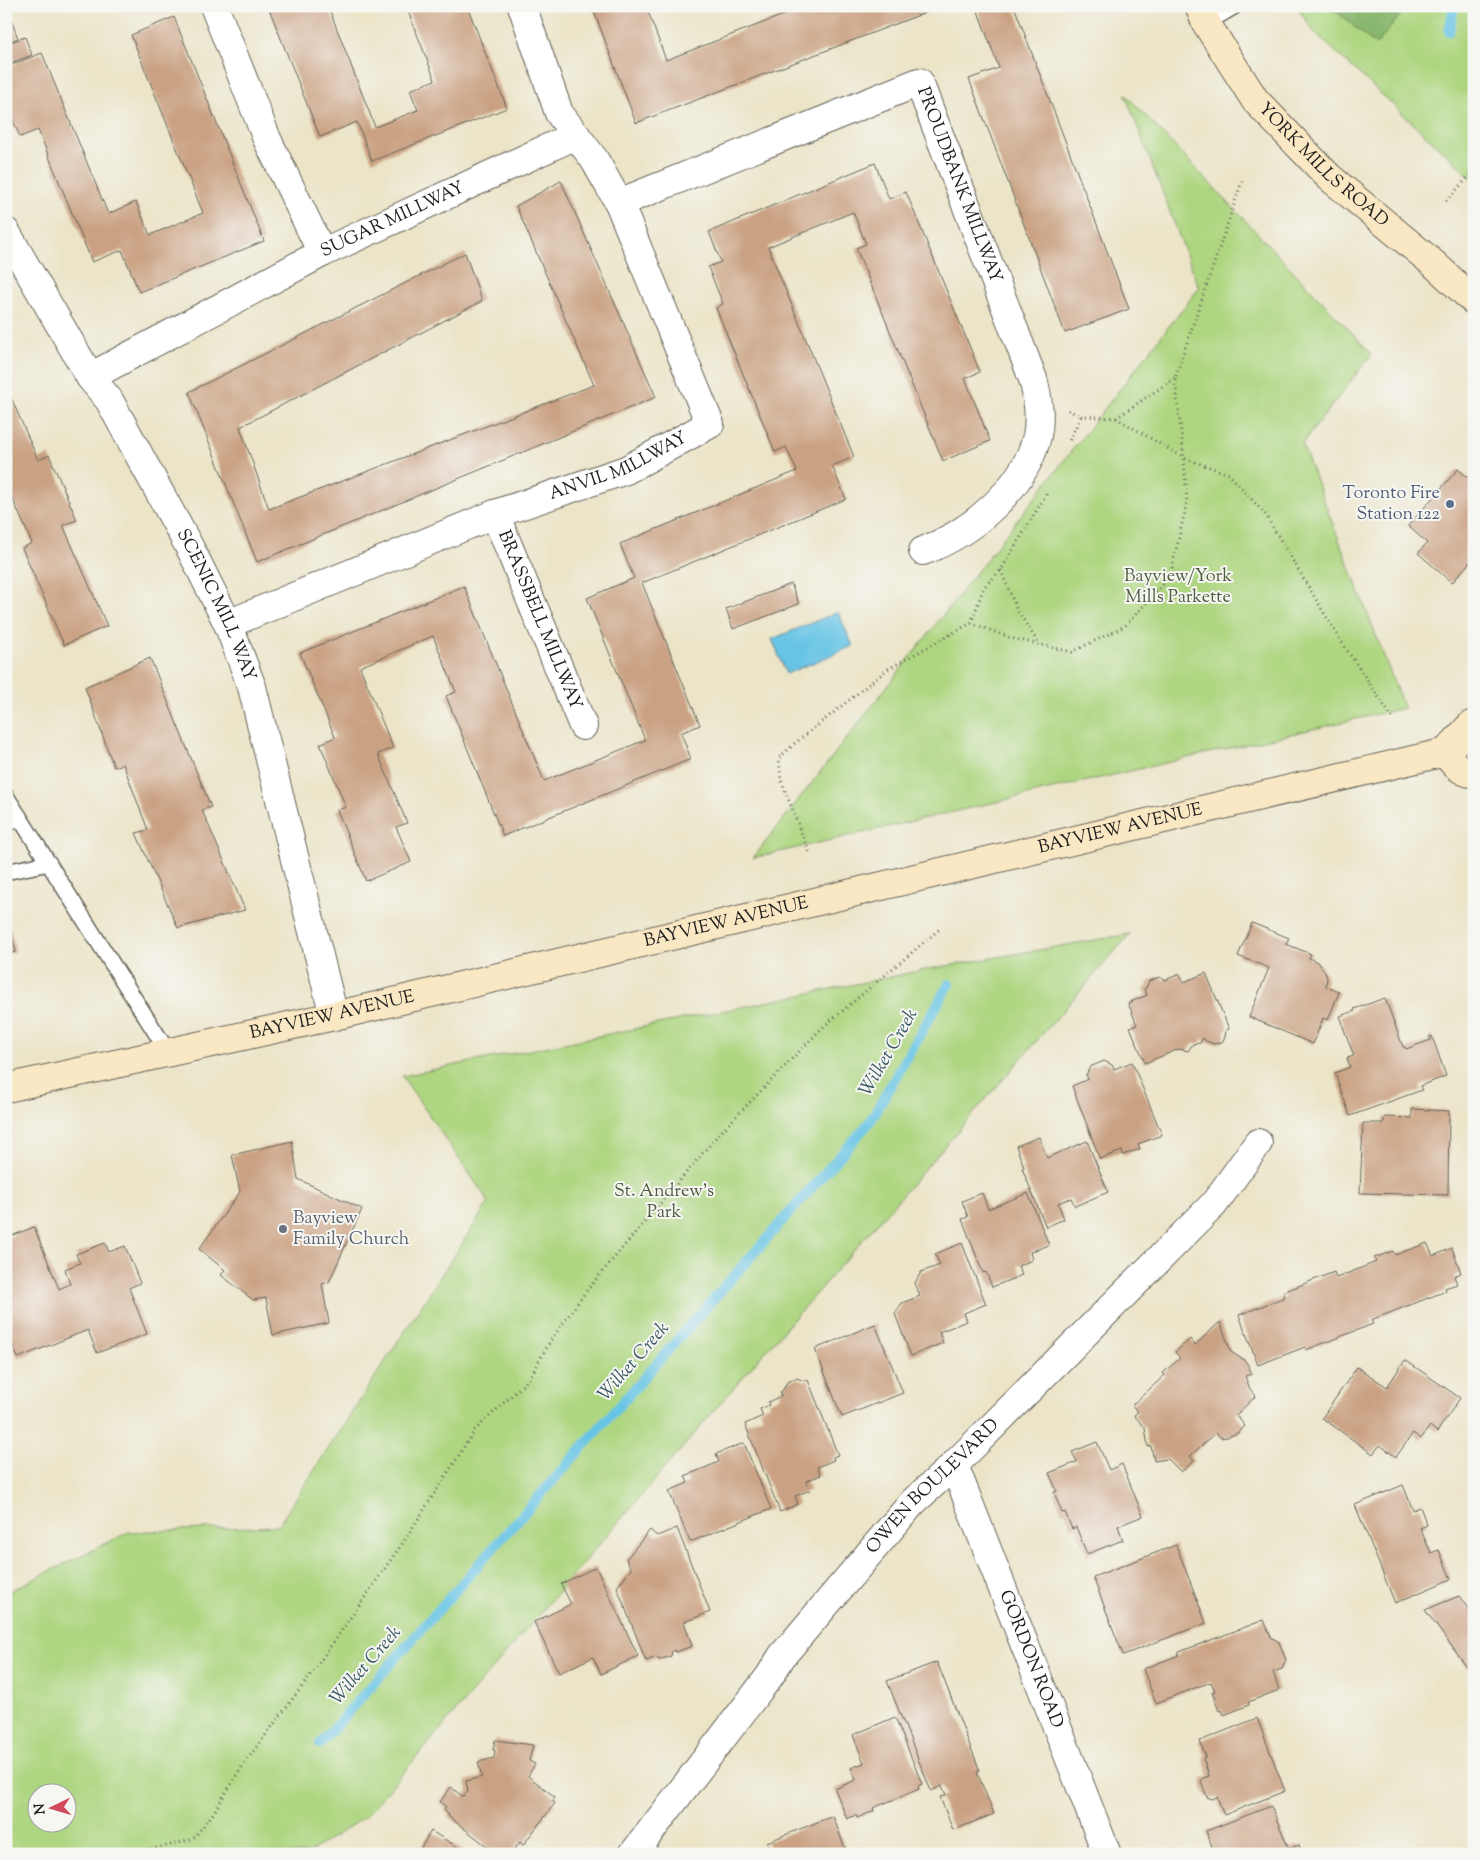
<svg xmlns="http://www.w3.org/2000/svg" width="1480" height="1860" font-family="'Sorts Mill Goudy',serif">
<rect width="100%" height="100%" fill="#f6f6f2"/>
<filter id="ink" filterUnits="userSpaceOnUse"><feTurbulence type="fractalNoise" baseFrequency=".02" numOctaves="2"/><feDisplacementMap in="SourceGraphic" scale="10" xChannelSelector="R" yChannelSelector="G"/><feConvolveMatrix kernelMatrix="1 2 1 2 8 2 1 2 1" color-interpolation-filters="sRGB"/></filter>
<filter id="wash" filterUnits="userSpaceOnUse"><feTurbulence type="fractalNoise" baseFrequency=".0096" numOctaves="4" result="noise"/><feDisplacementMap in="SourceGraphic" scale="20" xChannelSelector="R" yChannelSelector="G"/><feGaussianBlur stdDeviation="1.12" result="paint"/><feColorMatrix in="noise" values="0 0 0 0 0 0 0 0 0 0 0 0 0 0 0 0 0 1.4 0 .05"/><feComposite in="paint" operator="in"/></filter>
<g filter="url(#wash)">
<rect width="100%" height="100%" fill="#ebe4c7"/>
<path fill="#aed681" stroke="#65794e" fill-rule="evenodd" d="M1297,6H1474V180L1313,31Z
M1125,94L1372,354L1302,444L1404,708L753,858L1199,288Z
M1130,934L750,1369L366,1816L307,1854H6V1593L129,1532L278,1526L489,1202L402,1076L929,969ZM38,1792H68V1822H38Z"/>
<path fill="#8ab76f" stroke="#536a46" d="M1330,6H1408L1376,45Z"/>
<path fill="#67c4e5" stroke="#427080" d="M838,612L853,646L786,674L772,639Z"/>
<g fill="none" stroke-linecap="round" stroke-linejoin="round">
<path stroke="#67c4e5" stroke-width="10" d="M1449,31L1454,6
M320,1744L869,1123L949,984"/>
</g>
<g id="blocks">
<path fill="#caa283" d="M268,6H328L375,127L418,110L410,90L435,80L406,6H467L507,108L372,161L357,122L320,137Z
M592,6H646L666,60L807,6H943L636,123Z
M976,6H1014L1129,309L1065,333L969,79L999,68Z
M6,7L18,38L6,43Z
M174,17L264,241L139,292L122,250L92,262L38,130L20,137L6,104V67L42,53L108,214L136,202L150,235L203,213L131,35Z
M25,37L32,55L6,65V44Z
M875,163L889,199L906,192L980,372L965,378L990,441L943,461L856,248L866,244L853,212L768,247L854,457L832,466L846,499L642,583L700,725L681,733L691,759L503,836L446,696L456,692L433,636L360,667L393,748L378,754L407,823L396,827L411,862L366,881L337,810L346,807L320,744L335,737L300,653L464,586L544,781L645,740L587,598L634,578L620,544L797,471L786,447L775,452L716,308L723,304L708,267L721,262L709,232Z
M561,181L656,397L257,562L189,392L465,253L482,301L240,427L269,509L594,385L516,206Z
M6,386L38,460L49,455L77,520L63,525L107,626L64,645L22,548L32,543L6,484Z
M1458,469L1474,483V557L1452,583L1418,553L1427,543L1408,526Z
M791,584L799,604L733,629L726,609Z
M150,658L211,807L202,810L245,910L178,928L136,833L148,830L123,764L114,767L85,687Z
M6,912L16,952L6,954Z
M1252,923L1289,938L1286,944L1311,954L1309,958L1319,963L1325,972L1327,978L1326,986L1339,992L1328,1020L1323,1018L1313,1044L1249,1017L1269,968L1238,956Z
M1206,973L1229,1029L1226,1030L1225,1037L1222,1042L1214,1044L1206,1041L1203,1038L1200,1043L1193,1044L1188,1051L1179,1049L1145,1063L1130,1027L1137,1025L1128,1003L1147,995L1144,989L1146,988L1149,981L1159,977L1165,980L1180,974L1184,982Z
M1385,998L1403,1047H1405L1406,1049L1431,1040L1429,1037L1432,1036L1446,1076L1420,1086L1422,1090L1350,1116L1335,1073L1350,1067L1347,1058L1354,1056L1342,1024H1343L1340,1016L1355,1011L1354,1009Z
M1104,1061L1112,1065L1114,1069L1132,1062L1162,1135L1138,1144L1140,1149L1123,1155L1122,1151L1100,1159L1072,1086L1088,1079L1086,1075L1090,1067Z
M1412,1109L1449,1111L1448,1195L1360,1193L1363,1123H1383L1385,1117L1412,1118Z
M1039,1137L1047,1158L1087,1141L1108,1192L1075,1206L1071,1198L1058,1203L1064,1219L1046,1227L1022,1168L1024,1167L1016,1146Z
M292,1141L298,1179L362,1209L329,1282L322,1284L329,1323L273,1335L266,1298L253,1300L221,1275L225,1270L199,1249L240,1192L232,1155Z
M982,1193L988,1209L1028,1193L1049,1245L1030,1252L1032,1260L1018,1266L1022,1275L992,1287L986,1272L983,1273L962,1219L968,1217L962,1201Z
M34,1227L59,1289L70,1284L65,1269L80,1263L76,1254L105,1243L109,1252L125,1246L140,1283L129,1288L147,1334L97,1353L88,1330L18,1358L6,1329V1310L12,1308L6,1292V1238Z
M962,1243L986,1304L964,1313L967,1321L939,1332L943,1343L911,1356L895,1314L902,1303L920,1296L915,1283L921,1272L940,1265L935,1254Z
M1427,1243L1433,1256L1452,1248L1461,1273L1454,1276L1457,1284L1445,1288L1446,1291L1371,1320L1373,1324L1306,1350L1305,1347L1258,1365L1239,1315L1285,1297L1283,1292L1334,1272L1336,1278L1376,1262L1374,1258L1393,1251L1395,1255Z
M1220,1322L1231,1352L1244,1360L1248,1365L1252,1374L1245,1376L1250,1389L1256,1396L1236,1415L1245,1426L1238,1433L1227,1437L1221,1438L1216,1433L1190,1456L1194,1461L1181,1472L1168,1459L1154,1461L1151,1446L1148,1447L1145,1428L1134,1415L1138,1412L1132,1405L1165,1375L1163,1373L1180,1358L1175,1352L1190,1339L1195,1345Z
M875,1324L903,1393L842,1417L815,1349Z
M1405,1360L1460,1398L1437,1432L1430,1426L1421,1439L1413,1433L1396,1457L1380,1445L1373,1454L1322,1418L1357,1367L1387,1387Z
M797,1378L804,1381L808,1380L838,1455L833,1457L834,1460L817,1467L821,1475L806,1481L810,1490L795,1496L798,1504L780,1512L745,1424L763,1416L760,1409L769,1405L768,1402L781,1396L780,1392L783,1390L787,1382Z
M1097,1442L1109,1470L1122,1464L1143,1516L1118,1526L1123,1540L1087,1554L1076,1527L1072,1529L1065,1512L1062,1513L1054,1492L1057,1491L1049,1473L1077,1462L1072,1452Z
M744,1443L771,1509L690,1542L669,1491L688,1483L685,1476L719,1462L716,1454Z
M1403,1485L1413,1510L1420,1507L1427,1525L1420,1528L1431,1553L1439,1550L1451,1579L1395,1603L1355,1505Z
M677,1528L710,1612L684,1622L692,1646L676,1652L674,1650L672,1651L671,1656L659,1660L656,1657L646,1661L617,1587L631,1569L626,1559L650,1530L657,1536Z
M1176,1545L1206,1623L1123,1655L1093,1577Z
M596,1567L638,1656L601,1674L593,1657L559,1673L534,1622L571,1604L561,1584Z
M1459,1596L1469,1610L1474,1606V1677L1425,1610Z
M1264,1620L1271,1637L1279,1642L1286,1660L1282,1669L1273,1672L1279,1690L1248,1702L1249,1705L1224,1715L1222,1710L1219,1711L1212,1692L1215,1691L1211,1682L1156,1703L1143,1669L1179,1655V1652Z
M937,1662L980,1771L977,1772L994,1814L953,1830L940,1797L946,1795L942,1786L931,1791L887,1681Z
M895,1717L922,1784L918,1786L919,1789L873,1808L874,1811L857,1818L856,1815L847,1819L835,1789L856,1780L851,1768L864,1763L853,1735Z
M1257,1718L1285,1791L1224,1815L1217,1797L1212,1799L1207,1797L1201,1782L1203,1778L1209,1776L1203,1758L1206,1757L1200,1741Z
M495,1740L533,1745L529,1761L535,1764L528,1776L555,1797L552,1801L555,1803L523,1845L520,1842L510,1854H497L448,1816L449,1815L444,1810L446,1807L440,1802L451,1787L463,1797L468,1791L466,1781L482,1777L478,1762L494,1758L495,1750H493Z
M1271,1806L1289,1849L1299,1845L1302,1854H1215L1206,1831Z
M833,1816L847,1854H771L767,1842Z
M431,1831L469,1854H417Z"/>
</g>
</g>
<g filter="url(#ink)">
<use href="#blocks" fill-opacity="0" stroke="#646258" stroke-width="1"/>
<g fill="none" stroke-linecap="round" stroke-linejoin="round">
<g stroke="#646258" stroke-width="18">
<path id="service" d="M1206,23L1235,6
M6,796L168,1052
M6,825L19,816
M6,868L10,871L49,863"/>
</g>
<g stroke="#646258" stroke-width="30">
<g id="minor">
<path d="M214,6L267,139L322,253"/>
<path id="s1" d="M619,203L919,82L1033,379C1038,398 1041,416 1037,436C1025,488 971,533 923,551"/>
<path id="s2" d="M6,232L90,377L109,400L191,550L228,624L252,687L334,1016"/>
<path id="s3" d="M90,377L322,253L576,135"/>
<path id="s4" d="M495,514L583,726"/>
<path id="s5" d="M228,624L495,514L626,470L710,424L619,203L594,159L559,113L522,6"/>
<path id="s6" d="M954,1465L1107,1854"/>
<path id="s7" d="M633,1854L769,1677L782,1656L913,1502L954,1465L1214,1204L1258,1143"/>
</g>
</g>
<g stroke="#646258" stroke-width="30">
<g id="secondary">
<path id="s8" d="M1199,6L1206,23L1255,100L1329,177L1434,264L1474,301"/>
<path d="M1446,752C1451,763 1461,772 1474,774"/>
<path id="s9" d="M6,1088L334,1016L1446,752L1471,725L1474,724"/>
</g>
</g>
<path stroke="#646258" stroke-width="3" stroke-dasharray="1 4" stroke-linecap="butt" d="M1242,181L1175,378L1184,458L1229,474L1265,514L1339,638L1393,719
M1446,201L1474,171
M1068,410L1081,416L1069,441
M1116,418L1175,378
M1001,570L1016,608L1039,644
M971,623L984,587L1001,570L1047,493
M809,852L781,780L779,758L794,744L888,669L971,623L1011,638L1072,652L1125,626L1170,577L1187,502L1184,458L1116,418L1081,416
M121,1854L167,1846L193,1839L212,1815L243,1765L307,1680L406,1538L475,1430L529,1379L551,1340L587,1290L718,1135L822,1028L941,928"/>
<use href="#service" stroke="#fff" stroke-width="15"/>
<use href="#minor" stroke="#fff" stroke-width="28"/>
<use href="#secondary" stroke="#fae7c3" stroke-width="28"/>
</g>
</g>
<circle fill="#5c6f8a" stroke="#f6f6f2" stroke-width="2" cx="1450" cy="504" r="5"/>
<circle fill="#6b7280" stroke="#f6f6f2" stroke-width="2" cx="283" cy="1229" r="5"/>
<g text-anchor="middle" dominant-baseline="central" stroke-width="4" stroke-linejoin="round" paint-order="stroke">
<g font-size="18" fill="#1c1c1c" stroke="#f6f6f2">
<text stroke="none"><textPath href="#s8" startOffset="204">YORK MILLS ROAD</textPath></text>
<text stroke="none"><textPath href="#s1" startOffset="434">PROUDBANK MILLWAY</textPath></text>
<text stroke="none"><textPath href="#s3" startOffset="341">SUGAR MILLWAY</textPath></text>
<text stroke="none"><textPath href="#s5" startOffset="421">ANVIL MILLWAY</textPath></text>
<text stroke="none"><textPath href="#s2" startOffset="429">SCENIC MILL WAY</textPath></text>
<text stroke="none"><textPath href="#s4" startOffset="115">BRASSBELL MILLWAY</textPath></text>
<text stroke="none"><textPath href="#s9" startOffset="1144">BAYVIEW AVENUE</textPath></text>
<text stroke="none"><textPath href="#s9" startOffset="739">BAYVIEW AVENUE</textPath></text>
<text stroke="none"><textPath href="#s9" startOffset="334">BAYVIEW AVENUE</textPath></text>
<text stroke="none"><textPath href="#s7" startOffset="475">OWEN BOULEVARD</textPath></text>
<text stroke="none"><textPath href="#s6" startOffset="209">GORDON ROAD</textPath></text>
</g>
<g font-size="18" fill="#4e5e75" stroke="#f6f6f2" text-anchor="end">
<text x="1440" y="494">Toronto Fire<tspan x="1440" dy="21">Station 122</tspan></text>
</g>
<g font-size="18" fill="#4f5d3f" stroke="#f6f6f2">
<text x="1178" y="577">Bayview/York<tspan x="1178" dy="21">Mills Parkette</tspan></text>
<text x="664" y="1192">St. Andrew’s<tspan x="664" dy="21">Park</tspan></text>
</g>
<g font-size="18" fill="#5b616d" stroke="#f6f6f2" text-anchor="start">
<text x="293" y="1219">Bayview<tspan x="293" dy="21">Family Church</tspan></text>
</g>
<g font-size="19" font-style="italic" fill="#365762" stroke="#f6f6f2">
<text transform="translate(889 1053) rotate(-60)">Wilket Creek</text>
<text transform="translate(634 1362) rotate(-49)">Wilket Creek</text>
<text transform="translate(366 1666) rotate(-49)">Wilket Creek</text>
</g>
</g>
<rect width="1480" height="1860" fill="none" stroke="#f6f6f2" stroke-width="25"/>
<g transform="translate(52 1808) rotate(265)"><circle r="24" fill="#f6f6f2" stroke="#9f9f9c"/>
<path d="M0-4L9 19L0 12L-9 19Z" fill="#d1495b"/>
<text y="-8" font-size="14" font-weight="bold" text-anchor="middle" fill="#1c1c1c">N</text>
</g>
</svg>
